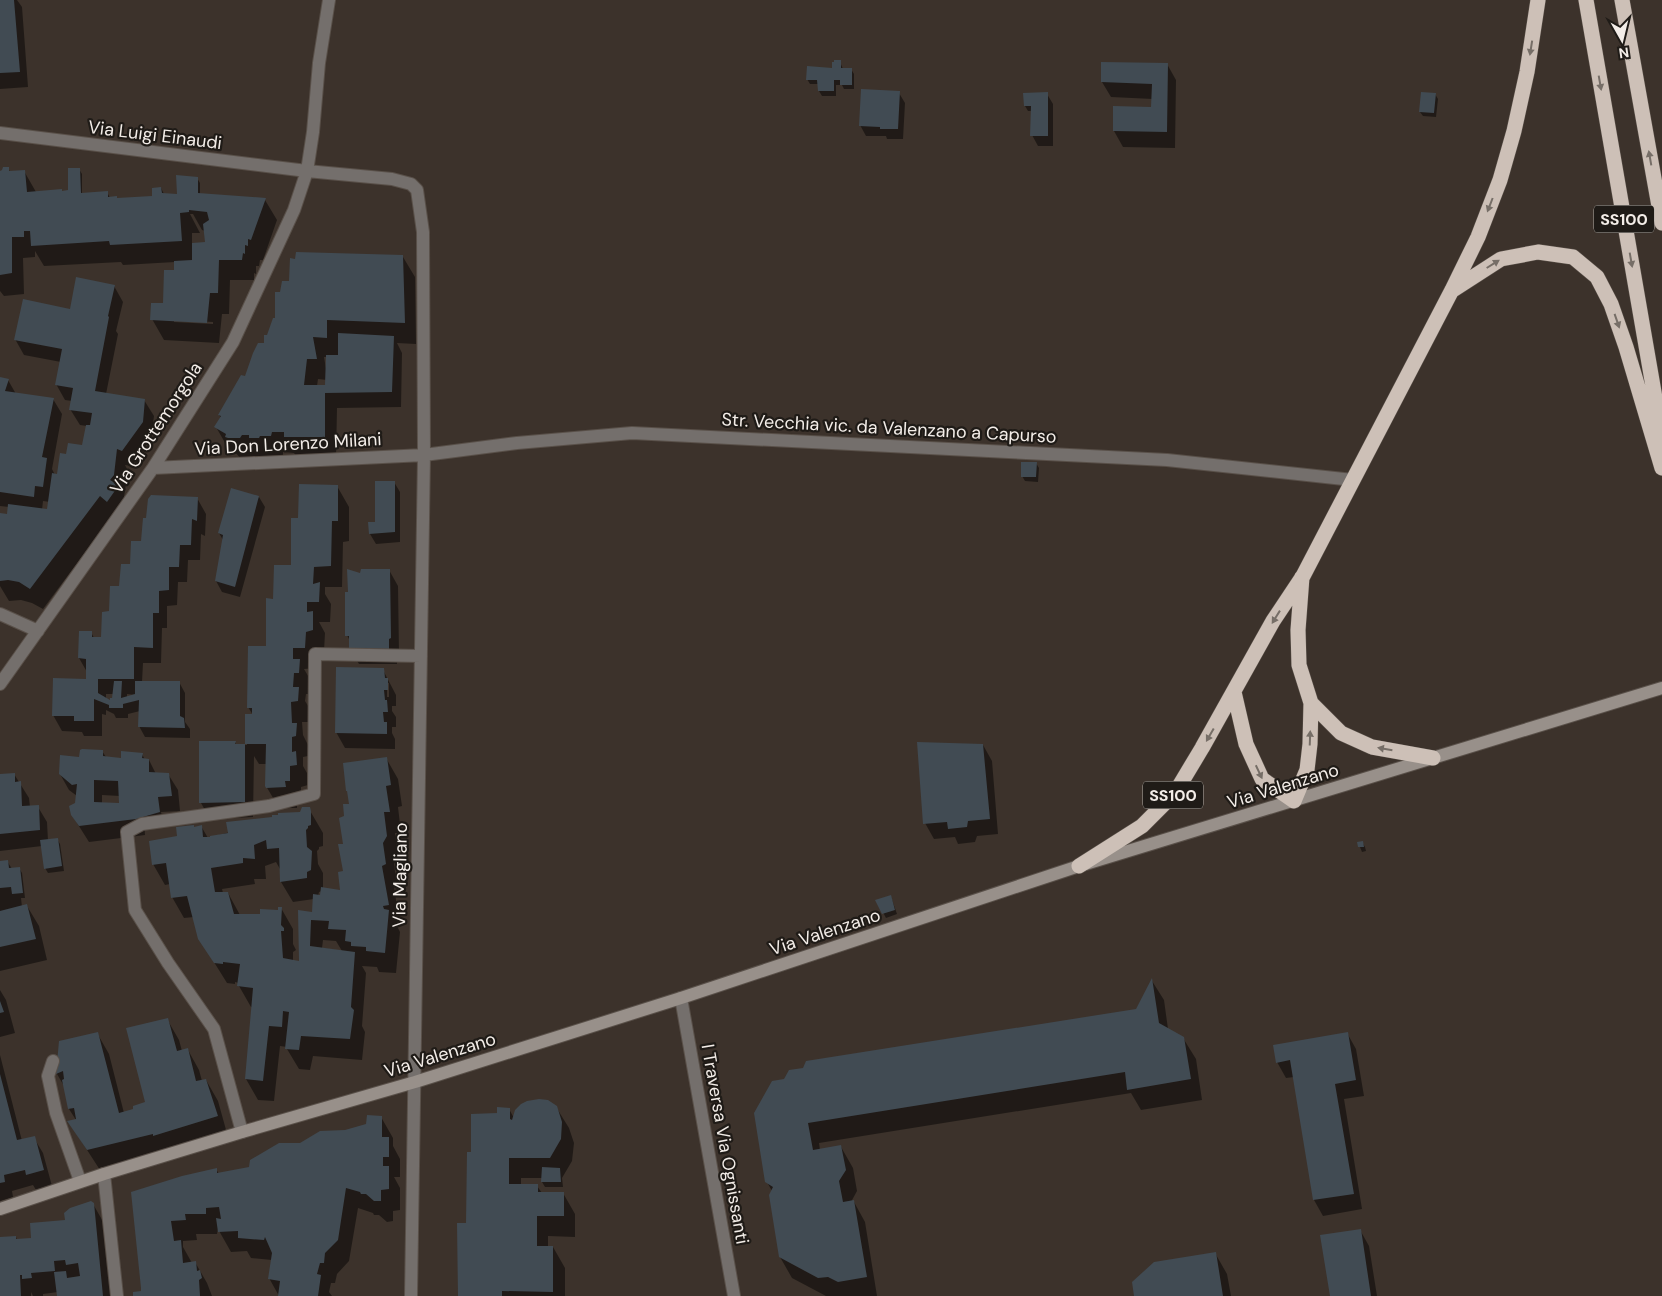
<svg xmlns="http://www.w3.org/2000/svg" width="1662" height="1296" font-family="'DM Sans',sans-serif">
<rect width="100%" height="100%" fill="#3c322b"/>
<path fill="#0007" fill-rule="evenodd" d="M0,0H17L22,7L28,87L0,89Z
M840,62L843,69H851L854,74V89H844L842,85H836V96H822L819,91V84H810L807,79L833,69Z
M1167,64L1176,80L1175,148L1123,147L1114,131L1115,107L1152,108L1153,99L1111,97L1102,82Z
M899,93L905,103L903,139H887L886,136H866L860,125Z
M1047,94L1053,104V146H1038L1032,135V111H1028L1025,106Z
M1435,94L1438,99L1436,117L1423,116L1420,112Z
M8,168L10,172L24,171L36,192H62L71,191L79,169L82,174V194L107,192L110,198L117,199L154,197L161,188L164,194L179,195L197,178L200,183V195L265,200L277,220L263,260H260L259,266H256V274L254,273V280H230L229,314H222L219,343L164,340L152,319L164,304L175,272V262L123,265L121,262L44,266L35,251V257L23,258L24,294L4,296L0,291V172ZM190,214H193L202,230L205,231L207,243L192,244V233H200ZM174,320L213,322V324L174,322Z
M403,257L415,277L416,344L397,343L402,353L401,407L337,408L336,458L297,457L294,453L283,452V457L263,458L261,456H253L252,459H241L235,452L228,448L216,427L221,418L219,415L242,376L246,378L266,345ZM324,357H328L326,369ZM318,379L327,380L325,386H317Z
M114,286L123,302L116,331L118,334L106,394L144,400L154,416L151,438L131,466L125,465L128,471L124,497L130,507L112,516L43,609L32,603L21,600L9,601L0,586V515H8L9,507L0,506V379L8,380L16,394L53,399L62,414L52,469L55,475L58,476L67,456L83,447L87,426L80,425L70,409L72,401L65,400L56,384L61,362L24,355L15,339L71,311ZM43,501L50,502L49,510H42Z
M1036,463L1039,468L1038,482L1025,481L1022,476Z
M394,482L400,492V542L376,544L370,534Z
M337,486L349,507V541L343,542L342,587H325V594L331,604L330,622H319L325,633L324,651L317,668L304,669L311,681V694H306L305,701L310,709V722H302L303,735L308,745V756L303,757V766L307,773L308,785L301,787V801H297V808H279L266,786L267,764H259L254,756L253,817L210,819L201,803L235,742L236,745H247V715H253L248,707L268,648L274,600L292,566L300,519Z
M259,497L265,507L240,597L222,592L216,581L223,540L219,533Z
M197,498L206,514L205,536L201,534L200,560H188L187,582H178L177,605L167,606V628H162L161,663H143L142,682H179L185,693V722L190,729V738L145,737L139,726L140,711L128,714V718H116L114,714L106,710V715L102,714V736H84L82,732L62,731L53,715L87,680V672L79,658L91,632L94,638H103L110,613L142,543ZM106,694H114L111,702L106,699ZM127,694L136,695L127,698Z
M389,570L398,586L399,654H397V664H359L350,648V641L347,635L350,593Z
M383,670L396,695V706H392V711L396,717V727H392V733L395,739V749L345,748L336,732ZM387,683H389V697H387Z
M983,745L992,761L998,834L977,836L975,842L958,844L955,837L934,839L925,823Z
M102,751L106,757L122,759L142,754L145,760H149L156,774H168L178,790L180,811L161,812L162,816L144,822L145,835L89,842L72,815L77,803V796L69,790L60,774L80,758ZM102,795L120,796V804H102Z
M386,758L398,779L402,806L398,807L401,833H395L398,857L394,864L397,885L394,887L400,926H397L400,932L396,973L379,972L377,967L362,966L366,973L362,1026L365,1032L362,1060L313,1056L310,1070L299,1069L287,1049V1047L280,1046L274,1101L258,1100L246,1079L252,1007H251L239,986V983L235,982V984L227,983L199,938L194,917L184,918L172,897L170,884L165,885L153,864L178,837L194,829L201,826L208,838L301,813L309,809L323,833V846L319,847V849L317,851L318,864L323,873V889L342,891L346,817L351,805ZM276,862L280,869L281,882L293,902L314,899L313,913L300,962L293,961V952L296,950L293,944V929L281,908L279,911L261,916L240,915L228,893H223L222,889L255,884L254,879H266L265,866ZM322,891L321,897L318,896L319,892ZM323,940L336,941L342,951L322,948Z
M14,774L29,798L30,807H38L47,822L48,841L57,839L60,844L64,871L48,873L45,868L42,846L0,851V776Z
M1362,842L1365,847L1366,851L1362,852L1360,847Z
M7,861L12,869L19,868L22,873L25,898H21L22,907L27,906L39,926L47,960L0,971V862Z
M891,897L897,914L886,918L877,901Z
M1152,981L1164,1000L1168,1029L1183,1038L1196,1059L1202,1100L1141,1110L1131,1093L819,1143L820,1150L841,1147L853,1168L857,1191L851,1202H854L865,1222L877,1296H826L792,1278L780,1257L772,1191L767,1182L755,1113L1136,1010Z
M0,990L6,1000L15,1033L0,1037Z
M167,1019L179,1040L182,1051L188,1050L199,1070L202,1081L206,1080L218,1101L228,1137L100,1170L69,1122L76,1120L69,1109L64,1086L57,1074L60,1042L97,1033L109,1054L124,1113L147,1109Z
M1347,1033L1356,1049L1364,1096L1344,1099L1362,1209L1323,1216L1314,1200L1294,1077L1286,1078L1277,1062Z
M0,1055L22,1141L34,1138L43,1153L52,1186L36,1190L33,1185L12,1191L13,1197L0,1201Z
M556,1107L569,1128L574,1143L572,1161L562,1178L563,1187H545L542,1182L543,1178H521V1185L537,1186L542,1193H563L575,1214V1237L548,1236V1247H553L565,1268V1296H459L467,1224L473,1153L498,1114L509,1109L514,1118Z
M381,1117L393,1138V1146L400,1159V1177H394L400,1188V1210L393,1211V1221L387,1222L379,1215H374L373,1213L358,1208L349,1261L337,1274L335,1283H331L329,1292L332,1296H279L269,1278L272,1260L251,1258L247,1251L231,1252L218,1229L217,1234H196L197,1240L183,1241V1247L192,1263L195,1262L207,1283L212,1296H135L142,1292L132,1193L216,1169L219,1174L250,1168L300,1144L367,1125Z
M93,1204L105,1225L112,1296H58V1292L43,1294V1296H33L31,1292V1296H0V1238L16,1237L17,1240L32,1239L66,1221Z
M1360,1230L1369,1246L1377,1296H1331Z
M1215,1253L1227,1274L1231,1296H1135Z"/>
<path fill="#414b53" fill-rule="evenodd" d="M0,0H14L20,72L0,73Z
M834,60H841V68H852V85H840V80H834V91H818L817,80H806L807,66L832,68V62H834Z
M1101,62L1168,63L1167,132L1113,131V106L1151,107L1152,84L1101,82Z
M861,89L900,91L898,129H880V127L859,126Z
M1048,92V136H1030L1031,106H1024L1023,93Z
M1421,92L1436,93L1434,113L1419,112Z
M3,167H9V171L25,170L27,192L62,189V191L68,190V168H80L81,193L108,191V197L117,196V198L152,196V188L161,187L162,193L177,194L176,175L198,177V193L266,198L251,240L248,239V246L245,245V254L243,253L242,260H219L218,293H210L207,323L150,320L151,303H163L164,270H174V261L192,260V243L205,242L203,224L209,220L207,212L189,210V212L180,213L182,241L110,245L109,241L31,246L30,231H24V237H12V273L0,275V171L2,170Z
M296,252L403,255L405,323L327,320V338L313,337L317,359H307L304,385H325L326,355H338V333L394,336L392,392L325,393V437H284V432H272L271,436H260L259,438H249V435H242L240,438H228L225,437L226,434L214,427L221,416L218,415L241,375L245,376L253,353L258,343H264V335H267L273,318H275V292H280L282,281H289L290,258L295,259Z
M76,277L115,285L108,316L109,317L95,391L145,399L143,422L122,451L117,449L114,475L110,480L119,485L107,502L100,496L30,589L19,582L8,580L0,581V513L7,514L8,504L47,509L52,473L57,474L60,453L66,454L68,443L82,445L86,425H90L92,413L69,410L73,388L55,385L62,349L14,340L23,299L70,309Z
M0,377L9,379L5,391L54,398L42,457L47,458L43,487L35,486L34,497L0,492Z
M1021,462H1037L1036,477H1021Z
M375,481H395V532L369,534L368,522H375Z
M299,484L338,485V521H332L331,566L314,567L313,584L320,582L319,602H307V612L313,611V630L306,632L305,648H293V659H300L299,673H294L293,687H299L298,701L291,702L292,723H297L296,736L292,737V752L296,751L297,765L290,766V781H285L286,787L266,788L265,786L266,744H245V714H252V708H247L248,646H266V598L273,599L274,565H291V518H298Z
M231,488L259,496L235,587L215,581L223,535L218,533Z
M151,495L198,497L197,521L192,519L191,545H180L179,567H169V590L159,591V613H153V648L134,647V679H98V693L110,700V698H112L114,681H122L121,698L135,694V681H180V716L184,718L185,728L138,727L139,700L123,704V708H109V705L94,699V721H74V716H52L53,678L86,679V659L78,658L79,631H92V637H101L102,612L109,611L110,586H119L121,564H130L131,541H141L143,518H146L148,499Z
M347,569L360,573L361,569H390L391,638L389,639V649L349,648V636H345V592H348Z
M336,667L384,668L385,678H388V690H384L385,700H387L388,712H383L384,722H387V734L335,733Z
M199,741H236L235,744H245V802L199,803Z
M917,742L983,744L990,819L968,821L967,827L948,829L947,822L923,824Z
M82,749L103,750V756L121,758V751L143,753L142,758L149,759V772L169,773L172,796L158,797L160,812L136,819L79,826L71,815L69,806L75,803L77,784L72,785L59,774L60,755L79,757L80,750ZM94,780L118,781L119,803L94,802Z
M387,757L391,785L386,786L390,812H384L387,836L383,843L386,864L382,866L389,905L383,906L384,909L389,910L385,953L366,951V947L351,946V942L345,941L346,930L328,929L329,921L311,920L310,946L355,952L351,1007L354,1010L350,1039L301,1036L299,1050L285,1049L289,1012L283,1011L282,1027L269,1026L263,1081L245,1079L253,988L237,986L240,964L223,962V964L214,963L198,939L187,896L171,898L166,863L152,865L149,841L177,836L176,827L194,825V827L202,825L203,837H210V836L228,833L226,822L272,817V815H278V813L300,812L302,807H310L311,811V825L308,826V828L306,830L307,847L312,851L311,870L307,872V878L280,882L279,848L267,849L266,840L254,845L255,859L243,858V863L211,868L215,892H228L234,914H260V909L278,910V907H282L281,925L284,928V931H281L283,958L299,961L298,910L312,912L313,894L320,895L321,887L340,890L338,872L343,871L338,844H343L339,818L344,816L343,804H349L347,791H346L343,763Z
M15,773V782L21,781L22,806L39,805L40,830L0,834V774Z
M58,838L62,866L44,869L40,840Z
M1363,841L1364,847H1358L1357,842Z
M8,860L9,868L20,867L23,893L12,894L11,887L0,888V861Z
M891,895L895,910L882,914L875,900Z
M27,904L36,939L0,947V911Z
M1152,978L1159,1023L1184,1037L1191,1079L1127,1090L1125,1072L808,1123L813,1150L841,1145L846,1170L839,1181L843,1202L854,1200L867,1277L838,1282L828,1277L818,1278L779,1257L769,1195L773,1187L765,1182L754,1113L772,1081L784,1079L789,1070L803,1068L806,1061L1136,1009Z
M0,1001L4,1012L0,1013Z
M168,1018L177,1051L188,1048L196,1081L206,1079L218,1116L153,1136V1134L87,1150L67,1121L76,1119L74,1108L68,1109L62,1080L64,1079L63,1071L56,1074L59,1041L98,1032L119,1113L133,1109V1106L145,1102L126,1028Z
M1348,1032L1356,1080L1335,1084L1354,1194L1313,1200L1290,1060L1276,1063L1273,1045Z
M0,1074L17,1140L35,1136L44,1170L26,1175L25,1170L4,1175L5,1182L0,1183Z
M539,1099L548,1100L557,1106L562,1122L561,1139L550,1158H509V1184H538V1192H564V1216H537V1246H553V1292L502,1291V1296H458L457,1223H466L467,1152H471V1114L497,1113V1107L510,1108V1119L512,1120L515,1110L521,1104L527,1101Z
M367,1115L382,1116V1137H389V1157H383V1166H389V1189L381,1190V1201H374L366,1194H361L360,1192L346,1188L338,1240L325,1253L324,1263H320L317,1274L321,1275L318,1296H278L280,1281L268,1279L272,1253L265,1237L264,1240L238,1238V1231L218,1232L216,1218L221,1219L219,1207L206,1208V1214H185L186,1220L171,1221L174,1241L181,1240L183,1263L196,1261L197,1271L200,1270L202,1278L199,1280L200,1296H133V1292L141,1291V1288L131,1192L182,1176L217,1168V1173L249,1167L250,1160L279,1143H300L320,1131L345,1130L366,1124Z
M542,1167L560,1168L561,1182H541Z
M91,1201L94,1203L103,1296H57L54,1272L66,1271L67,1278L80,1276L78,1263L66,1265L65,1260L54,1261L55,1271L31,1273L32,1278L22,1279V1275H20L21,1296H0V1237L16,1236V1239L31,1238L30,1223L65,1220L64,1213L70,1208Z
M1361,1229L1371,1296H1330L1320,1235Z
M1216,1252L1223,1296H1134L1132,1282L1154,1262Z"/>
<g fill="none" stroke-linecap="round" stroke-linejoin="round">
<g stroke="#595049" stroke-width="14">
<path id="street" d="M0,133L307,171L392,179L411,184L417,190L423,232L424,455L411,1296
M153,468L424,455L517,443L632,433L1167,460L1353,480
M0,614L38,631
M0,684L153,468L233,342L294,210L307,171L313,132L319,63L329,0
M681,998L734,1296
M53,1061L48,1076L56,1113L80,1181
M242,1132L214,1029L168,963L135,910L127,832L142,824L269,806L314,794L315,654L421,656
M104,1174L117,1296"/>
</g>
<g stroke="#595049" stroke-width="14">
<path id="secondary" d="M0,1209L104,1174L242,1132L415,1082L681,998L1079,866L1662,688"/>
</g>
<g stroke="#595049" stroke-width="16">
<path id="highway" d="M1586,0L1662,438
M1622,0L1662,223
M1453,290L1501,259L1538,252L1573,257L1597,277L1611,304L1626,347L1662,468
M1234,692L1246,744L1262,779L1294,801L1307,770L1310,744L1311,703L1299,665L1298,630L1302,577
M1311,703L1341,733L1372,747L1433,758
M1079,866L1142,826L1175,793L1202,748L1273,621L1303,576L1452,290L1478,237L1500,180L1514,131L1527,72L1538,0"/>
</g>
<use href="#street" stroke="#746f6c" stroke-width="12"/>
<use href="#secondary" stroke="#98908a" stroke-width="12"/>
<use href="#highway" stroke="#cdc0b7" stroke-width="15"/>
</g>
<defs><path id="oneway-solid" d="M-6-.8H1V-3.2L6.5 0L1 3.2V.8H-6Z" transform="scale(1.25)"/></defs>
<g fill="#766e67">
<use href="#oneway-solid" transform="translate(1531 48) rotate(99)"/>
<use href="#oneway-solid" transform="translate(1600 83) rotate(80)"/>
<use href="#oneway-solid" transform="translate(1650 158) rotate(-100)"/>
<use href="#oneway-solid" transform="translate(1490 205) rotate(111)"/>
<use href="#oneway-solid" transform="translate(1631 260) rotate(80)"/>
<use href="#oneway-solid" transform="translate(1493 264) rotate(-32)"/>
<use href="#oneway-solid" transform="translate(1617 321) rotate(71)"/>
<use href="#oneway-solid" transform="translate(1276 617) rotate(122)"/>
<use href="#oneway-solid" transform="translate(1210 735) rotate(120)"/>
<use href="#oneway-solid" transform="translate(1310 738) rotate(-88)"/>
<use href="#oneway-solid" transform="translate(1385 749) rotate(-170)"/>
<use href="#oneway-solid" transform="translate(1259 772) rotate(65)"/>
</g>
<g text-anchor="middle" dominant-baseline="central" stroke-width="4.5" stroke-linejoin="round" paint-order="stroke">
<g fill="#1f1b17" stroke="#b3aea9" stroke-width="1">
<rect x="1594" y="205.5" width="60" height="27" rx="4"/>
<rect x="1143" y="781.5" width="60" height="27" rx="4"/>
</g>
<g font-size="16" font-weight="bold" fill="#f3ede8">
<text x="1624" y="219">SS100</text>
<text x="1173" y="795">SS100</text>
</g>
<g font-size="18" fill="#f3ede8" stroke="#1f1b17">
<text transform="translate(155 135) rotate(7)">Via Luigi Einaudi</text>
<text transform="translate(156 428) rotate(-57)">Via Grottemorgola</text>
<text transform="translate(889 428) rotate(3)">Str. Vecchia vic. da Valenzano a Capurso</text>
<text transform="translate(288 444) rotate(-3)">Via Don Lorenzo Milani</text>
<text transform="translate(1283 786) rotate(-17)">Via Valenzano</text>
<text transform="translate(400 875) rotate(-89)">Via Magliano</text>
<text transform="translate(825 932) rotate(-18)">Via Valenzano</text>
<text transform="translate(440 1055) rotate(-17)">Via Valenzano</text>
<text transform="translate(725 1144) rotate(80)">I Traversa Via Ognissanti</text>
</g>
</g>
<g transform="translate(1622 40) rotate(172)" stroke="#1f1b17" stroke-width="4" paint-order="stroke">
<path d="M0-4L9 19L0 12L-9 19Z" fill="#f3ede8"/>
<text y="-8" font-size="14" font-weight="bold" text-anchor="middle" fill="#f3ede8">N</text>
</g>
</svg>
